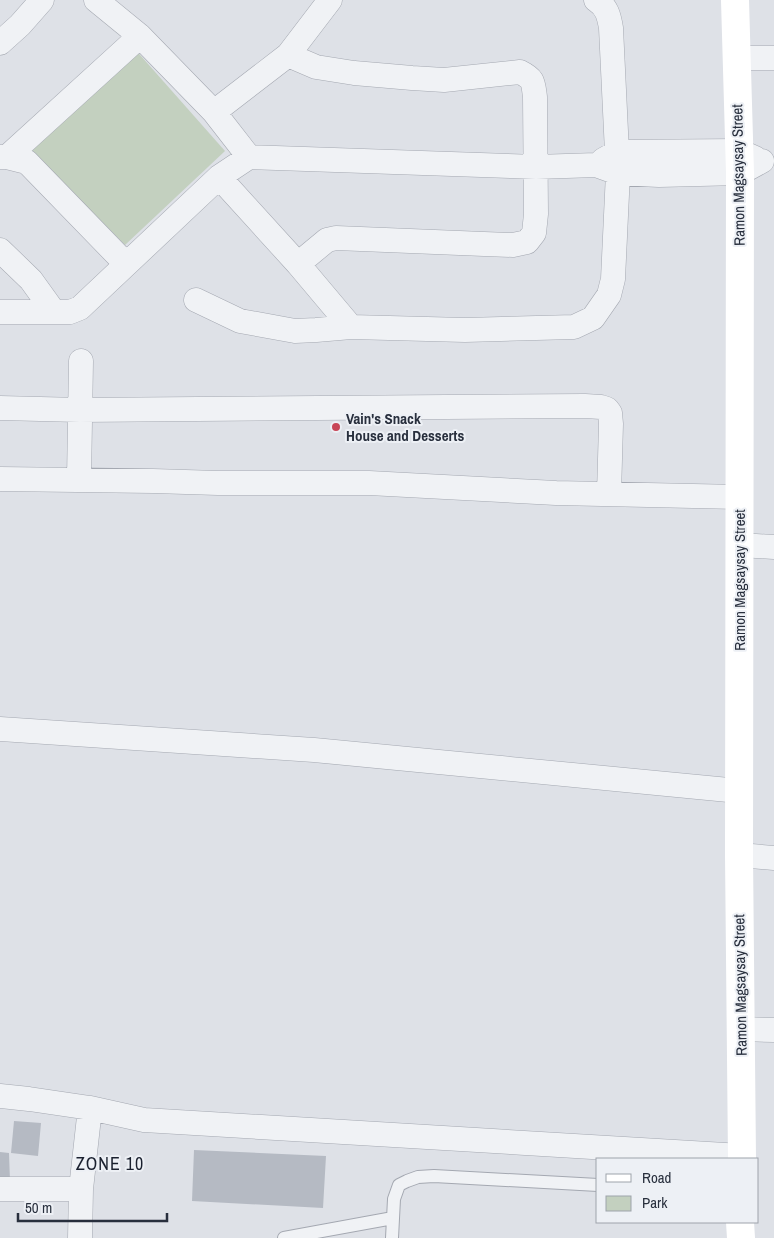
<svg xmlns="http://www.w3.org/2000/svg" width="774" height="1238" font-family="'Archivo Narrow',sans-serif">
<rect width="100%" height="100%" fill="#dee1e7"/>
<path fill="#c3d0bf" d="M133,47L225,151L125,245L25,144Z"/>
<path fill="#b5bac3" d="M14,1121L41,1123L38,1156L11,1153Z
M194,1150L326,1156L323,1208L192,1201Z
M0,1152L9,1153L10,1181H0Z"/>
<g fill="none" stroke-linecap="round" stroke-linejoin="round">
<g stroke="#a4a8b1" stroke-width="14">
<path id="lane" d="M284,1238L393,1218
M392,1238L394,1199L399,1185L407,1181L418,1177L434,1176L598,1185"/>
</g>
<g stroke="#a4a8b1" stroke-width="25">
<path id="street" d="M96,0L140,36L214,112L249,157
M0,43L20,25L42,0
M288,55L316,67L354,73L412,78L444,80L520,72C534,79 533,82 535,97L536,214L534,233L527,242L513,245L484,244L336,238L327,240L298,264
M737,58H774
M214,112L288,55L330,0
M0,157H7L27,162L126,264
M7,157L140,36
M603,160L617,152L739,151L755,158
M219,177L298,264L351,327
M0,250L31,280L54,312
M196,300L240,321L295,331L316,330L351,327L465,330L574,327L593,318L609,295L613,279L618,173L611,28C609,16 607,7 596,0
M0,312H70L80,308L219,177L249,157L536,167L596,165L618,173L659,175L740,173L762,161
M0,408L80,410L585,406L601,407L607,409L610,413L611,424L609,494
M0,479L153,481L218,483H369L556,493L739,497
M79,480L81,361
M740,545L774,547
M0,729L314,750L739,791
M739,855L774,858
M741,1029L774,1030
M0,1096L29,1099L90,1108L144,1120L742,1156
M0,1189H81
M80,1238L81,1189L90,1108"/>
</g>
<use href="#lane" stroke="#f0f2f5" stroke-width="12"/>
<use href="#street" stroke="#f0f2f5" stroke-width="24"/>
<path stroke="#fff" stroke-width="28" d="M735,0L740,173L739,855L742,1159
M740,1222L741,1238"/>
</g>
<circle fill="#c84657" stroke="#edf0f5" stroke-width="2" cx="336" cy="427" r="5"/>
<g text-anchor="middle" dominant-baseline="central" stroke-width="4" stroke-linejoin="round" paint-order="stroke">
<g font-size="15" fill="#282f3d" stroke="#edf0f5">
<text transform="translate(738 175) rotate(-91)">Ramon Magsaysay Street</text>
<text transform="translate(739 580) rotate(-90)">Ramon Magsaysay Street</text>
<text transform="translate(740 985) rotate(-91)">Ramon Magsaysay Street</text>
</g>
<g font-size="15" font-weight="bold" fill="#282f3d" stroke="#edf0f5" text-anchor="start">
<text x="346" y="418">Vain's Snack<tspan x="346" dy="17">House and Desserts</tspan></text>
</g>
<g font-size="18" letter-spacing="1" fill="#1a202e" stroke="#edf0f5">
<text x="110" y="1163">ZONE 10</text>
</g>
</g>
<rect x="596" y="1158" width="162" height="65" fill="#edf0f5" stroke="#9ea3ab"/>
<rect x="606" y="1174" width="25" height="8" fill="#ffffff" stroke="#9ea3ab"/>
<text x="642" y="1183" font-size="15" fill="#282f3d">Road</text>
<rect x="606" y="1196" width="25" height="15" fill="#c3d0bf" stroke="#9ea3ab"/>
<text x="642" y="1208" font-size="15" fill="#282f3d">Park</text>
<path d="M18 1213v8h149v-8" fill="none" stroke="#282f3d" stroke-width="2.5"/>
<text x="25" y="1213" font-size="15" fill="#282f3d" stroke="#edf0f5" stroke-width="4" paint-order="stroke">50 m</text>
</svg>
